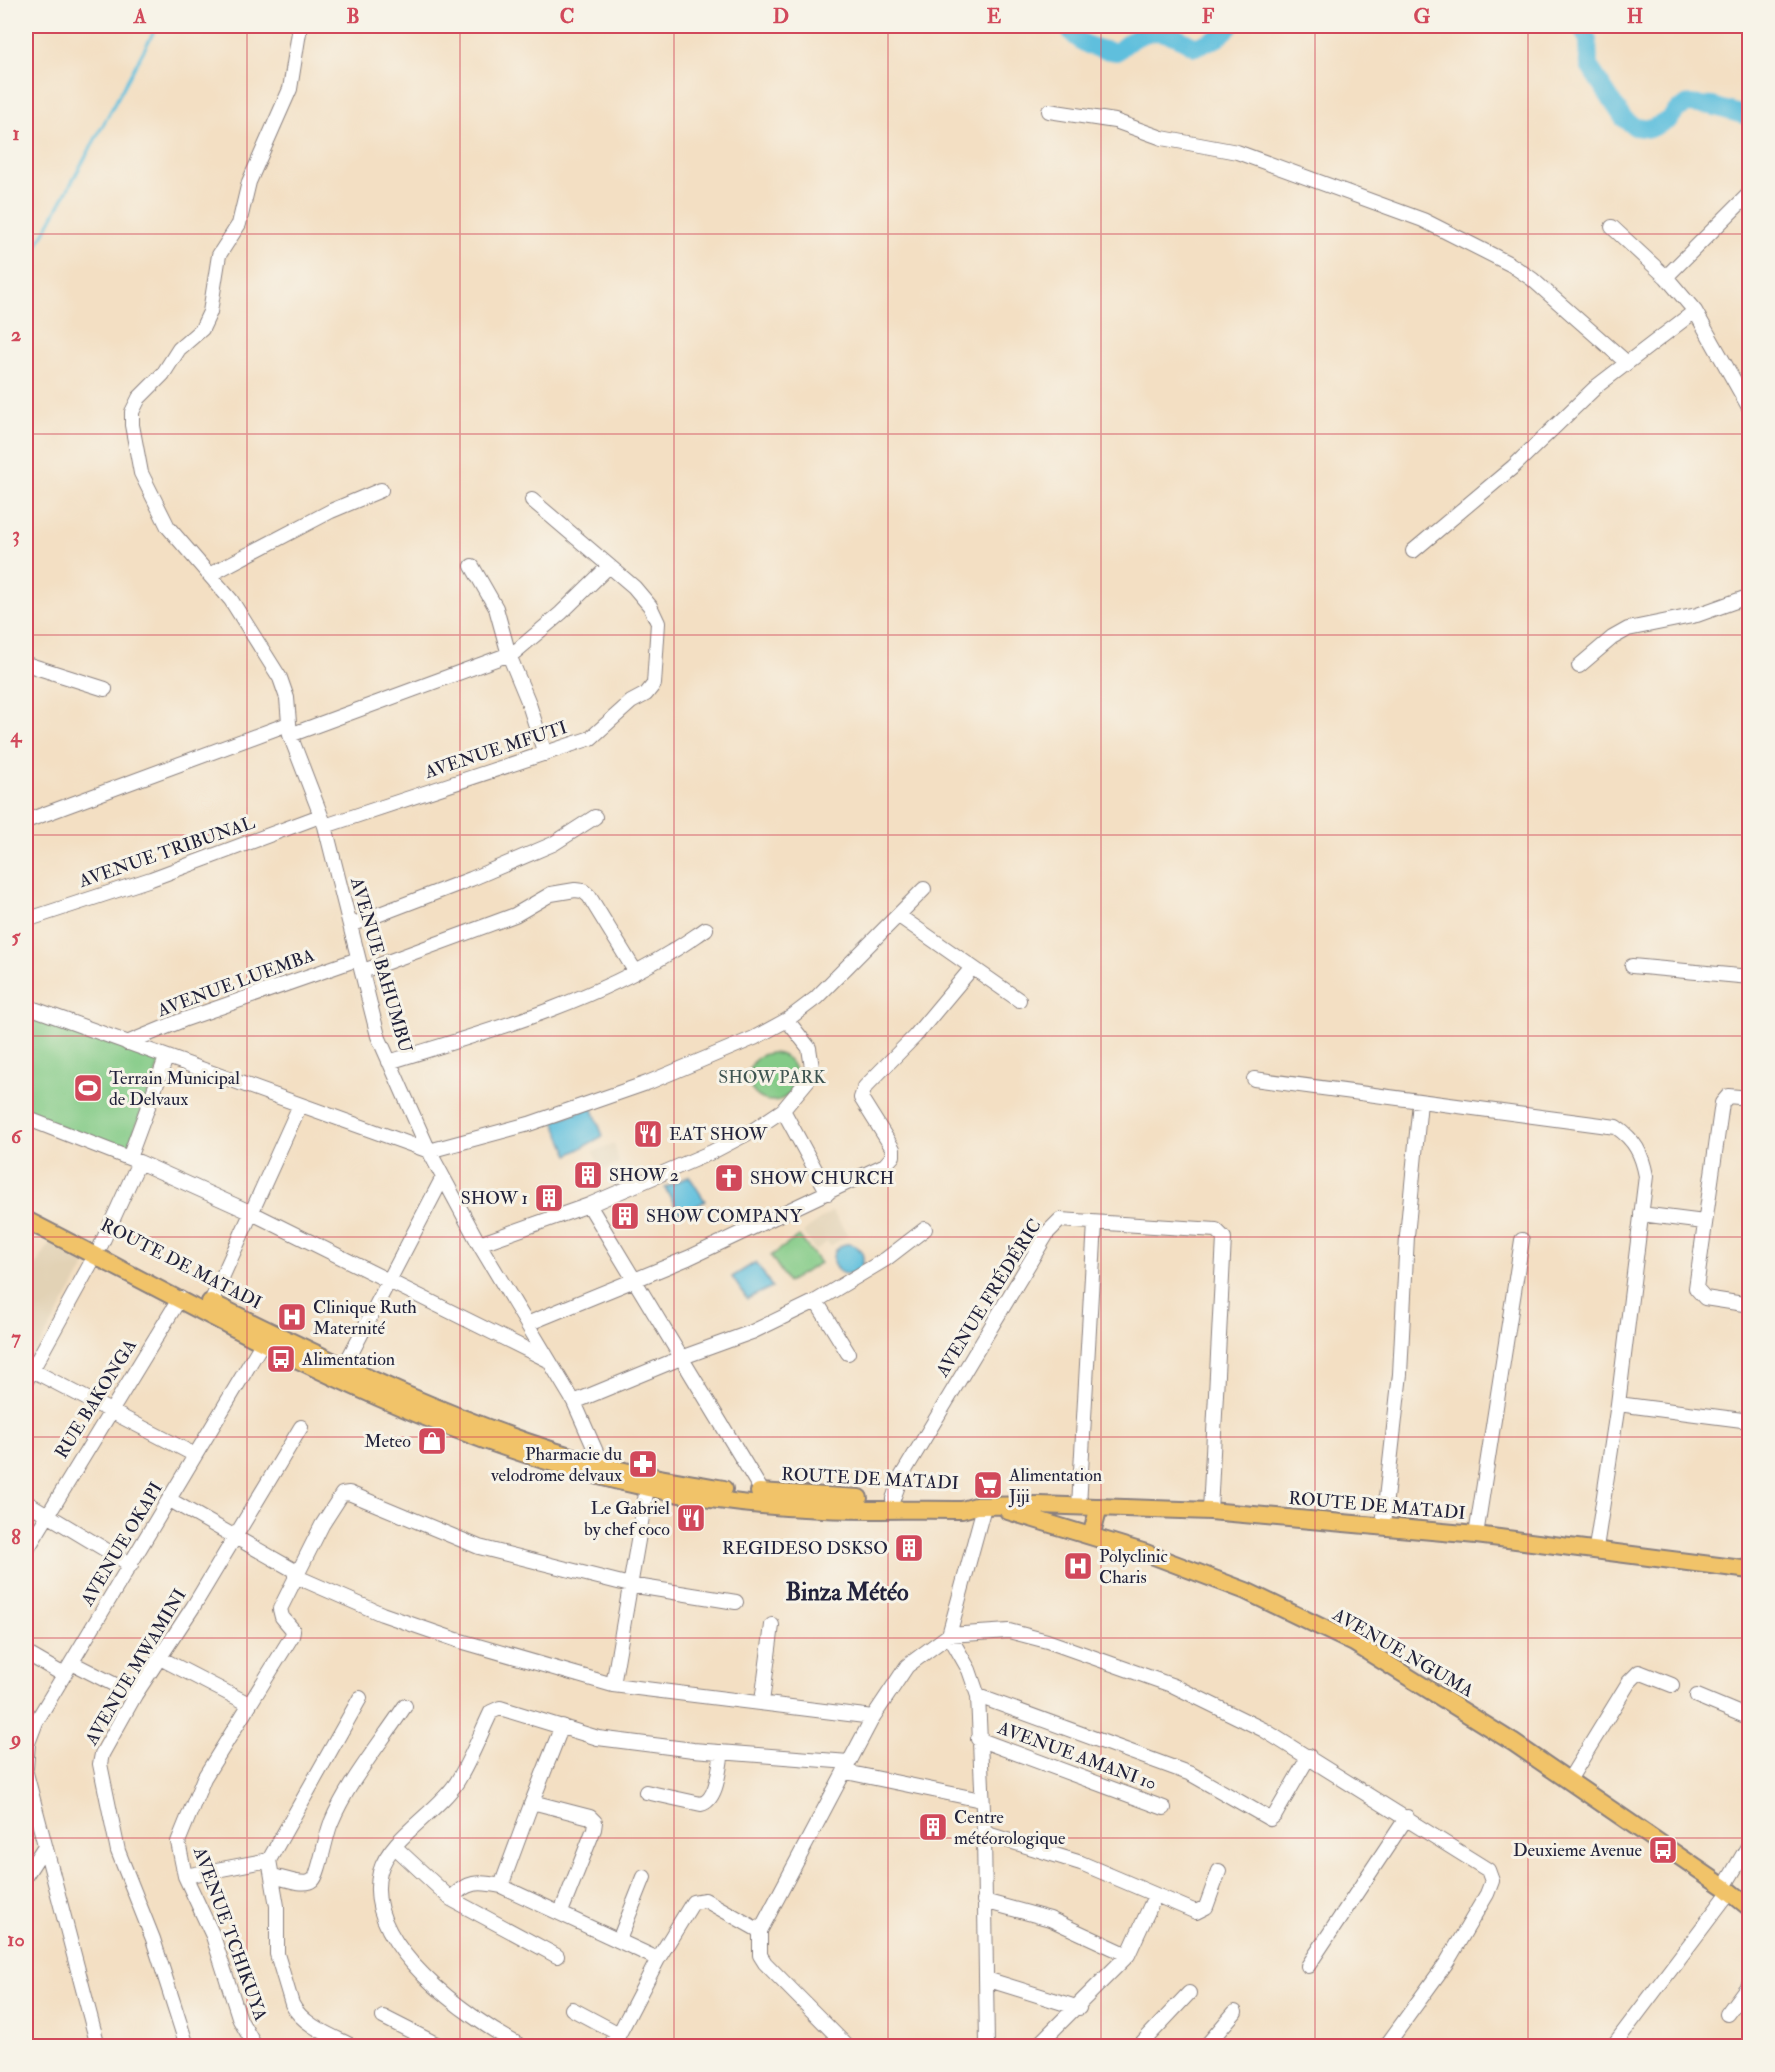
<svg xmlns="http://www.w3.org/2000/svg" width="1775" height="2072" font-family="'IM FELL Double Pica',serif">
<rect width="100%" height="100%" fill="#f7f3e8"/>
<filter id="ink" filterUnits="userSpaceOnUse"><feTurbulence type="fractalNoise" baseFrequency=".0167" numOctaves="2"/><feDisplacementMap in="SourceGraphic" scale="12" xChannelSelector="R" yChannelSelector="G"/><feConvolveMatrix kernelMatrix="1 2 1 2 8 2 1 2 1" color-interpolation-filters="sRGB"/></filter>
<filter id="wash" filterUnits="userSpaceOnUse"><feTurbulence type="fractalNoise" baseFrequency=".008" numOctaves="4" result="noise"/><feDisplacementMap in="SourceGraphic" scale="24" xChannelSelector="R" yChannelSelector="G"/><feGaussianBlur stdDeviation="1.35" result="paint"/><feColorMatrix in="noise" values="0 0 0 0 0 0 0 0 0 0 0 0 0 0 0 0 0 1.4 0 .05"/><feComposite in="paint" operator="in"/></filter>
<g filter="url(#wash)">
<rect width="100%" height="100%" fill="#f3dfc3"/>
<path fill="#e2d2b5" d="M614,1143L619,1163L605,1170L604,1167L600,1168L593,1152Z
M832,1211L848,1235L830,1246L827,1242L815,1251L803,1232Z
M51,1241L89,1260L28,1365L26,1364V1282Z"/>
<path fill="#84cb87" stroke="#537661" stroke-width="1.5" d="M26,1011L160,1062L126,1153L26,1114Z
M748 1077a24 24 0 1 1 48 0a24 24 0 1 1-48 0Z
M799,1236L820,1263L788,1282L771,1256Z"/>
<path fill="#5fbfdd" stroke="#40708c" stroke-width="1.5" d="M592,1107L603,1136L569,1155L554,1121Z
M689,1176L705,1201L681,1215L665,1188Z
M833 1259a15 15 0 1 1 30 0a15 15 0 1 1-30 0Z
M756,1262L772,1287L747,1299L732,1277Z"/>
<g fill="none" stroke-linecap="round" stroke-linejoin="round">
<path stroke="#5fbfdd" stroke-width="3" d="M26,266L157,26"/>
<path stroke="#5fbfdd" stroke-width="18" d="M1066,26C1079,45 1094,49 1117,52C1145,25 1164,28 1195,47L1218,38L1231,26
M1580,26L1588,40L1589,66L1623,118L1635,127L1650,129L1669,120L1678,109L1688,104L1712,106L1750,117"/>
</g>
</g>
<g filter="url(#ink)">
<g fill="none" stroke-linecap="round" stroke-linejoin="round">
<g stroke="#8a807f" stroke-width="16">
<path id="minor" d="M300,26L290,89L249,182L239,224L219,255L210,312L202,329L179,349L163,374L139,398L132,412V425L141,473L168,527L231,600L280,678L287,698L290,735L325,826L378,1036L429,1151L479,1244L574,1402L605,1472
M1049,111L1115,121L1162,138L1237,152L1423,220L1510,264L1532,279L1626,362
M1612,227L1666,277L1695,311L1750,409
M1666,277L1750,193
M1413,551L1513,467L1597,386L1695,311
M472,566L496,608L509,655L528,701L545,754
M211,574L331,511L381,490
M26,664L105,689
M1579,666L1612,638L1628,629L1697,615L1750,596
M290,735L515,652L561,613L608,567
M26,821L288,724
M325,826L591,738L631,702L646,694L654,684L658,623L650,606L634,587L532,500
M899,916L1019,1000
M26,920L151,879L320,816
M351,925L471,879L553,844L595,817
M1632,966L1750,977
M363,971L515,915L551,894L575,890L583,891L589,896L635,971
M26,1006L429,1151L529,1124L647,1083L754,1038L787,1020L816,998L924,889
M127,1043L183,1020L358,959
M389,1062C485,1032 585,1005 671,952C683,945 694,937 706,929
M1254,1079L1616,1127C1635,1140 1642,1154 1646,1176L1618,1404L1596,1548
M1750,1098L1728,1096L1722,1103L1696,1288L1705,1298L1750,1305
M783,1110L828,1193
M26,1118L139,1162L252,1213L548,1360
M129,1158L166,1058
M589,1205L763,1493
M1641,1214L1704,1222
M479,1244L589,1205L712,1152L752,1131L783,1110L813,1074L809,1048L787,1020
M101,1245L139,1162
M816,1301L848,1353
M211,1302L300,1105
M527,1324L688,1258L885,1165L893,1156V1149L861,1098L865,1087L915,1036L971,969
M26,1367L195,1455
M344,1367L443,1177
M26,1381L96,1254
M574,1402L683,1357L752,1332L816,1301L886,1259L925,1229
M1618,1404L1750,1421
M893,1499L901,1477L1048,1232L1060,1220L1216,1230L1224,1238L1210,1511
M170,1500L297,1572
M26,1502L131,1565
M1079,1506L1095,1223
M1383,1525L1400,1374L1407,1236L1420,1102
M1476,1535L1522,1240
M26,1551L180,1298
M295,1576L382,1614L457,1640L613,1685L873,1717
M26,1653L64,1675
M160,1658L249,1704
M72,1663L135,1695
M613,1685L647,1488
M978,1696L1191,1774L1270,1819L1275,1815L1309,1756
M1697,1696L1750,1718
M762,1702L772,1625
M978,1739L1164,1808
M26,1768L28,1743L36,1722L267,1335
M846,1772L981,1800
M26,1773L98,2046
M1569,1780L1629,1682L1639,1672L1672,1685
M646,1792L701,1804C718,1800 719,1766 722,1752
M532,1802L562,1726
M984,1833L1081,1863L1196,1912L1206,1907L1219,1871
M395,1847L451,1899C466,1881 479,1881 501,1886L658,1959
M26,1875L43,1849
M185,1876L269,1860
M273,1876C283,1878 305,1887 313,1880C319,1875 326,1834 331,1823C348,1782 380,1744 405,1706
M501,1886L532,1802L590,1817L595,1822L594,1829L561,1912
M1724,1887L1750,1843
M451,1899L557,1956
M984,1901L1050,1919L1128,1955
M619,1940L644,1877
M1308,1966L1407,1817
M986,1979L1079,2008
M572,2009L619,2034
M1727,2014L1750,1983
M383,2017L440,2046
M187,2046L153,1939L118,1851L100,1764L102,1754L135,1695L193,1607L301,1427
M255,2046L240,2020L213,1936L185,1876L178,1842L204,1778L292,1636L293,1630L282,1617L280,1609L322,1525L342,1494L349,1493L479,1547L630,1585L736,1602
M352,2046C332,2036 302,2025 292,2004L277,1954V1906L269,1860L360,1698
M521,2046C468,2018 362,1944 380,1872C389,1838 438,1812 457,1782C470,1761 480,1735 491,1712L500,1708L598,1738L693,1750L849,1762
M609,2046L619,2034L658,1959L693,1902L705,1900L760,1931
M847,2046L765,1963L760,1955V1931L873,1717L907,1666L949,1635L984,1507
M987,2046L984,1833L978,1696L969,1670L949,1635L1009,1631L1047,1641L1174,1686L1264,1730L1488,1870L1492,1881L1487,1894L1447,1962L1386,2046
M1037,2046L1128,1955L1155,1896
M1139,2046L1189,1993
M1206,2046L1235,2012
M1613,2046L1730,1891"/>
</g>
<g stroke="#8a807f" stroke-width="20">
<path id="major" d="M26,1220C226,1322 426,1441 649,1488C705,1500 765,1507 822,1509C869,1511 916,1509 962,1510L976,1506L1039,1505L1210,1511L1476,1535L1750,1570
M210,1302C337,1365 466,1428 604,1466C643,1477 684,1482 724,1489
M759,1492L859,1498
M1008,1511L1146,1553L1246,1591L1354,1643L1514,1743L1724,1887L1750,1908
M1091,1536L1099,1507"/>
</g>
<use href="#minor" stroke="#fff" stroke-width="14"/>
<use href="#major" stroke="#f1c369" stroke-width="16"/>
</g>
</g>
<path fill="none" stroke="#d1495b" stroke-width="1.5" stroke-opacity="0.55" d="M247,26V2046M460,26V2046M674,26V2046M888,26V2046M1101,26V2046M1315,26V2046M1528,26V2046M26,234H1750M26,434H1750M26,635H1750M26,835H1750M26,1036H1750M26,1237H1750M26,1437H1750M26,1638H1750M26,1838H1750"/>
<defs>
<g id="stadium-square" transform="scale(1.5)"><rect x="-9" y="-9" width="18" height="18" rx="4" fill="#d1495b" stroke="#f7f3e8"/><path d="M0-5a6.5 5 0 1 0 0 10a6.5 5 0 1 0 0-10ZM-3.5-1.8h7v3.6h-7Z" fill="#fff"/></g>
<g id="restaurant-square" transform="scale(1.5)"><rect x="-9" y="-9" width="18" height="18" rx="4" fill="#d1495b" stroke="#f7f3e8"/><path d="M-5-6h1v4h1v-4h1v4h1v-4h1v5L-1.5 .5V6h-2V.5L-5-1ZM5-6V6H3V1.5H1.5Q1.5-4 5-6Z" fill="#fff"/></g>
<g id="building-square" transform="scale(1.5)"><rect x="-9" y="-9" width="18" height="18" rx="4" fill="#d1495b" stroke="#f7f3e8"/><path d="M-4-6H4V6H1V3H-1V6H-4ZM-2.5-4.3h1.7v1.8h-1.7ZM.8-4.3h1.7v1.8H.8ZM-2.5-1h1.7V.8h-1.7ZM.8-1h1.7V.8H.8Z" fill="#fff"/></g>
<g id="church-square" transform="scale(1.5)"><rect x="-9" y="-9" width="18" height="18" rx="4" fill="#d1495b" stroke="#f7f3e8"/><path d="M-1.2-6h2.4v3.5h3.3v2.4h-3.3V6h-2.4V-.1h-3.3v-2.4h3.3Z" fill="#fff"/></g>
<g id="hospital-square" transform="scale(1.5)"><rect x="-9" y="-9" width="18" height="18" rx="4" fill="#d1495b" stroke="#f7f3e8"/><path d="M-5-5h3v3.5h4V-5h3V5h-3V1.5h-4V5h-3Z" fill="#fff"/></g>
<g id="bus-square" transform="scale(1.5)"><rect x="-9" y="-9" width="18" height="18" rx="4" fill="#d1495b" stroke="#f7f3e8"/><path d="M-5-6H5V4H4V6H2V4H-2V6H-4V4H-5ZM-3.5-4V0h7V-4ZM-3.5 1.2v1.5H-2V1.2ZM2 1.2v1.5H3.5V1.2Z" fill="#fff"/></g>
<g id="shop-square" transform="scale(1.5)"><rect x="-9" y="-9" width="18" height="18" rx="4" fill="#d1495b" stroke="#f7f3e8"/><path d="M-5-2.5h2.3a2.7 3.5 0 0 1 5.4 0H5L5.5 6h-11ZM-1.5-2.5h3a1.5 2.3 0 0 0-3 0Z" fill="#fff"/></g>
<g id="pharmacy-square" transform="scale(1.5)"><rect x="-9" y="-9" width="18" height="18" rx="4" fill="#d1495b" stroke="#f7f3e8"/><path d="M-2-6h4v4h4v4h-4v4h-4v-4h-4v-4h4Z" fill="#fff"/></g>
<g id="supermarket-square" transform="scale(1.5)"><rect x="-9" y="-9" width="18" height="18" rx="4" fill="#d1495b" stroke="#f7f3e8"/><path d="M-6-5.5h2.5l.6 2H6L4.5 2H-2.5L-4.4-4H-6ZM-1.5 3.2a1.3 1.3 0 1 0 .1 0ZM3 3.2a1.3 1.3 0 1 0 .1 0Z" fill="#fff"/></g>
</defs>
<g fill-rule="evenodd">
<use href="#stadium-square" x="88" y="1088"/>
<use href="#restaurant-square" x="648" y="1134"/>
<use href="#building-square" x="588" y="1175"/>
<use href="#church-square" x="729" y="1178"/>
<use href="#building-square" x="549" y="1198"/>
<use href="#building-square" x="625" y="1216"/>
<use href="#hospital-square" x="292" y="1317"/>
<use href="#bus-square" x="281" y="1359"/>
<use href="#shop-square" x="432" y="1441"/>
<use href="#pharmacy-square" x="643" y="1464"/>
<use href="#supermarket-square" x="988" y="1485"/>
<use href="#restaurant-square" x="691" y="1518"/>
<use href="#building-square" x="909" y="1548"/>
<use href="#hospital-square" x="1078" y="1566"/>
<use href="#building-square" x="933" y="1827"/>
<use href="#bus-square" x="1663" y="1850"/>
</g>
<g text-anchor="middle" dominant-baseline="central" stroke-width="6" stroke-linejoin="round" paint-order="stroke">
<g font-size="18" fill="#22223b" stroke="#f7f3e8">
<text transform="translate(496 750) rotate(-18)">AVENUE MFUTI</text>
<text transform="translate(167 852) rotate(-19)">AVENUE TRIBUNAL</text>
<text transform="translate(381 965) rotate(74)">AVENUE BAHUMBU</text>
<text transform="translate(236 983) rotate(-20)">AVENUE LUEMBA</text>
<text transform="translate(181 1264) rotate(27)">ROUTE DE MATADI</text>
<text transform="translate(989 1298) rotate(-58)">AVENUE FRÉDÉRIC</text>
<text transform="translate(96 1399) rotate(-58)">RUE BAKONGA</text>
<text transform="translate(870 1479) rotate(3)">ROUTE DE MATADI</text>
<text transform="translate(1377 1506) rotate(5)">ROUTE DE MATADI</text>
<text transform="translate(122 1544) rotate(-59)">AVENUE OKAPI</text>
<text transform="translate(1403 1653) rotate(30)">AVENUE NGUMA</text>
<text transform="translate(136 1667) rotate(-59)">AVENUE MWAMINI</text>
<text transform="translate(1077 1756) rotate(20)">AVENUE AMANI 10</text>
<text transform="translate(230 1934) rotate(70)">AVENUE TCHIKUYA</text>
</g>
<g font-size="18" fill="#3f5552" stroke="#f7f3e8">
<text x="772" y="1077">SHOW PARK</text>
</g>
<g font-size="18" fill="#22223b" stroke="#f7f3e8" text-anchor="start">
<text x="109" y="1078">Terrain Municipal<tspan x="109" dy="21">de Delvaux</tspan></text>
<text x="669" y="1134">EAT SHOW</text>
<text x="609" y="1175">SHOW 2</text>
<text x="750" y="1178">SHOW CHURCH</text>
<text x="528" y="1198" text-anchor="end">SHOW 1</text>
<text x="646" y="1216">SHOW COMPANY</text>
<text x="313" y="1307">Clinique Ruth<tspan x="313" dy="21">Maternité</tspan></text>
<text x="302" y="1359">Alimentation</text>
<text x="411" y="1441" text-anchor="end">Meteo</text>
<text x="622" y="1454" text-anchor="end">Pharmacie du<tspan x="622" dy="21">velodrome delvaux</tspan></text>
<text x="1009" y="1475">Alimentation<tspan x="1009" dy="21">Jiji</tspan></text>
<text x="670" y="1508" text-anchor="end">Le Gabriel<tspan x="670" dy="21">by chef coco</tspan></text>
<text x="888" y="1548" text-anchor="end">REGIDESO DSKSO</text>
<text x="1099" y="1556">Polyclinic<tspan x="1099" dy="21">Charis</tspan></text>
<text x="954" y="1817">Centre<tspan x="954" dy="21">météorologique</tspan></text>
<text x="1642" y="1850" text-anchor="end">Deuxieme Avenue</text>
</g>
<g font-size="24" font-weight="bold" fill="#22223b" stroke="#f7f3e8">
<text x="847" y="1592">Binza Météo</text>
</g>
</g>
<rect width="1775" height="2072" fill="none" stroke="#f7f3e8" stroke-width="66"/>
<rect x="33" y="33" width="1709" height="2006" fill="none" stroke="#d1495b" stroke-width="2"/>
<g font-size="20" text-anchor="middle" font-weight="bold" fill="#d1495b">
<text x="140" y="23">A</text>
<text x="353" y="23">B</text>
<text x="567" y="23">C</text>
<text x="781" y="23">D</text>
<text x="994" y="23">E</text>
<text x="1208" y="23">F</text>
<text x="1422" y="23">G</text>
<text x="1635" y="23">H</text>
<text x="16" y="140">1</text>
<text x="16" y="341">2</text>
<text x="16" y="541">3</text>
<text x="16" y="742">4</text>
<text x="16" y="943">5</text>
<text x="16" y="1143">6</text>
<text x="16" y="1344">7</text>
<text x="16" y="1544">8</text>
<text x="16" y="1745">9</text>
<text x="16" y="1946">10</text>
</g>
</svg>
